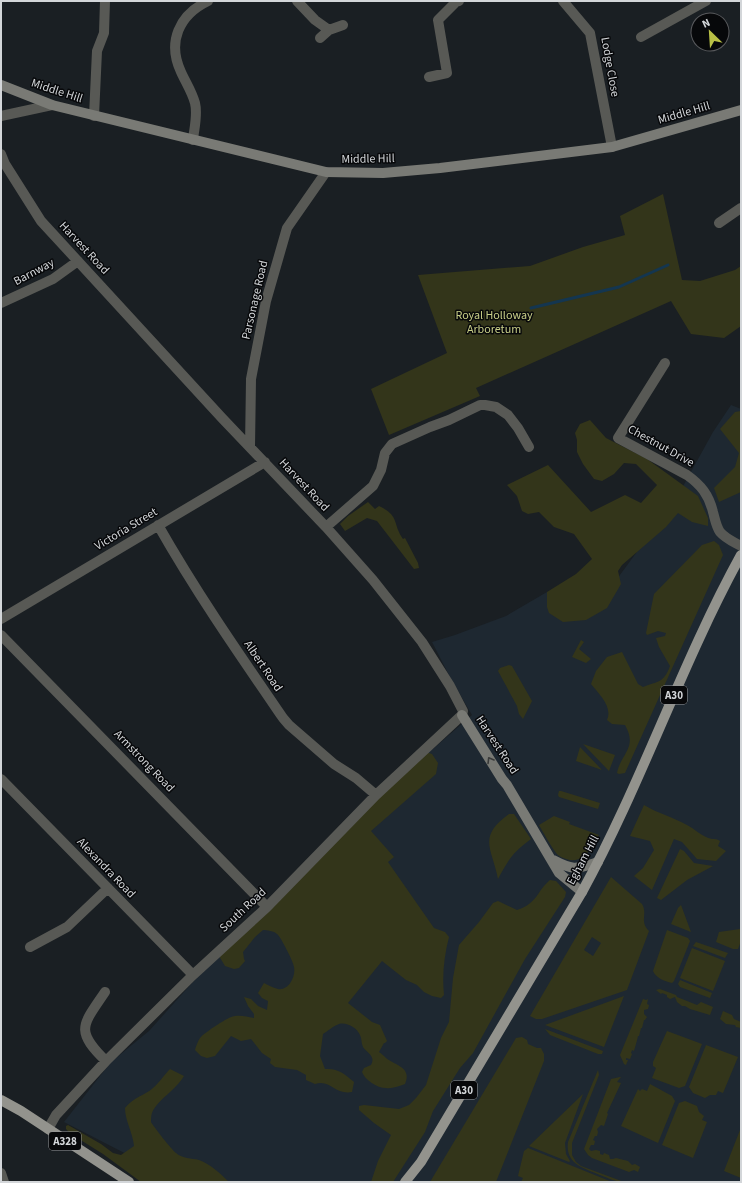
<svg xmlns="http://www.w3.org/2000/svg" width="742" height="1183" font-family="'Source Sans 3',sans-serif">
<rect width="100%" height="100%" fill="#1a1f23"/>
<path fill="#1e2831" d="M731,405L741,409V1182H181L64,1122L111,1062L149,1031L192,983L423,751L433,749L472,715L451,679L432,642L455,635L506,616L547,592L579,618L600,602L676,499L713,432Z"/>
<path fill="#33351a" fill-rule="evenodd" d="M663,194L682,280L700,281L735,270L741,266V326L724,338L691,334L671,301L476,388L480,396L389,435L371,389L447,353L418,275L530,266L583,247L625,235L620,216Z
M741,411V492L719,502L714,488L735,467L739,453L720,429L735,412Z
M590,420L606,438L647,459L698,496L708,518V526L692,522L678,513L666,527L622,565L618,571L621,584L607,608L586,620L563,622L549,613L547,607V592L576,574L592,559L574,534L554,527L539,512L528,514L522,511L517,496L507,485L548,465L591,512L625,495L641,503L657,485L636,464L624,463L614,474L602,481L594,479L583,464L577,452V440L575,433L580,424Z
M368,502L375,509L379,506C400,516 392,523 403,539L405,538L418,563L419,568L414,569L377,521L367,518L345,531L340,524L348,516Z
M714,541L719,545L723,555L625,773L619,774L617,773C621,753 638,748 625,725L612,724L607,720C613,707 599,694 591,684L596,671L607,657L622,652L638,684L643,687C658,681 664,683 670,666L659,647L656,638L665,636L666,633L658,631L647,635L646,633L654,594L702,545Z
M581,640L584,642L579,649L591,659L586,663L572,657Z
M509,665L512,666L532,701L523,719L519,714L517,706L498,671L500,668Z
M583,744L615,755L609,771Z
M580,747L602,770L576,761Z
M423,751L432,754L438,763L436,774L371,831L394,857L388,862L434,928L445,932L449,937C444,956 442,976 444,995L441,998L432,996L424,992L417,985L406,980L382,961L348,1003L372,1022L380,1025L387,1041L385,1043H384L379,1052C382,1054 384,1056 386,1058C396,1066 412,1067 405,1084C399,1086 392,1089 386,1088C377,1088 365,1080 362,1072L364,1068L371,1065C376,1056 367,1053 363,1047C361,1043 362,1039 360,1035C357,1028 347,1022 339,1024C333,1026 328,1031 323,1034L320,1056L325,1069C338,1068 345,1074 354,1082L352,1092C334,1095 331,1079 315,1084L306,1080V1075L297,1070L275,1067L270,1063L271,1059L262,1053L251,1039L241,1041L231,1036L215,1056L207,1058L201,1056L195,1050C196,1046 198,1041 200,1038C204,1033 229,1016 235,1016C241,1015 248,1017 254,1018V1014L248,1006L244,997L251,999L258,1006L267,1010L268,1001L262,998L258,993L264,983C268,985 274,988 278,989C289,991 296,976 294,967C294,963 281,937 277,934C274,931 267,930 263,930L255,937L243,952L244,959L245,961L239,968L234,969L225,966L219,956Z
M559,791H561L600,803L598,809L559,797L558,795Z
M644,805C657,813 673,817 687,825C695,829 702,837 712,839C715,839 717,839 720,841L718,846L726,851L716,861L697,859L682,842L674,839L652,890L634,876L643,868L654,850L650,841L630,836Z
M509,814H514L531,839C512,853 509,859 498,879C492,848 477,837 509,814Z
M554,816L570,822L569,824L599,835C592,847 584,865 566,859C564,858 560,857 558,855C553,850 543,832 539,825Z
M680,849L684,851L694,863L713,866L687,880L661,900L657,898Z
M611,877L642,904C648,914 639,921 649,931L627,990L542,1019H536L530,1016ZM592,937L601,943L593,956L584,950Z
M550,880L556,881L566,892L565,897L525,959L473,1053L460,1068L433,1111L425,1132L393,1182H371L378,1161L391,1135L374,1123L359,1110V1106L364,1105L399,1109L409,1105L416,1098L426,1085L441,1038L449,1022L453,978L459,945L479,922L493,903L498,901L517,910C538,903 536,892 550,880Z
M681,905L691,932L671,924L678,908Z
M740,929L741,941L738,949H733L716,942L719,932Z
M667,930L688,938L690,941L674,981L672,983C664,981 656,978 653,971Z
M696,942L728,953L725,958L693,946Z
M692,948L725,961L713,991L680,978Z
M680,980L712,993L710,998L680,987L678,984Z
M660,989L676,995L677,997L697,1005L701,1002L713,1007L710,1015L690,1009L685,1006H682L677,1002L675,997L670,999L667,997V995L662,993L661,994L656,990Z
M624,996L604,1047L545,1025Z
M643,999L646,1000L648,999L647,1004L649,1005L648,1009L644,1010V1014L647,1017L645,1020H644L642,1028H641L639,1036H638C637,1041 636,1044 634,1051L632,1050L631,1053L632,1054L630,1059L626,1058V1060H628L626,1065L624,1064L620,1055Z
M723,1011L732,1015L734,1019L741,1022V1028L736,1027L735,1025L726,1024L720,1019Z
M545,1029L603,1051L602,1054H598L550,1035Z
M667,1031L702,1044L685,1086L679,1088L652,1078L656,1068L653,1066V1062Z
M522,1037L527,1040L528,1044L537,1048H541L544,1054V1061L496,1182H430L516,1038Z
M706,1045L738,1057L723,1093L718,1091L716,1095H710L705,1098L693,1093L689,1087Z
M170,1069L184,1076C176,1090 157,1100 152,1113C151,1115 151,1120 151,1122C153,1126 172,1150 176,1153C183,1159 191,1158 199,1160C210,1164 221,1174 229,1182H141L103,1154L71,1134L66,1129V1126L68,1125L101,1144L113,1153L121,1155L134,1146C133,1133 125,1121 125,1108C135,1096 144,1096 153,1088C160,1082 164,1075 170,1069Z
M598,1070L599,1075L572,1143V1155L576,1162L581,1166L624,1182C615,1182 608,1178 600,1175C583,1168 565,1164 568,1142Z
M620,1077H621L617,1082L621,1083L607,1113L608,1114L604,1126L601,1125L597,1129L598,1132L597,1136H595L593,1140L595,1141L594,1145H591L589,1149L591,1151L596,1150L600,1151V1154L603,1155L604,1153L609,1155L610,1159H613L616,1158L628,1161L632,1165L635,1164L640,1167L638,1172L634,1170L629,1172L592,1158L588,1155L584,1149L611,1079Z
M650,1084L672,1096L675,1101L658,1143L621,1126L638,1089L640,1091L642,1089L647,1091Z
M583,1094L565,1143L566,1154L570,1161L569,1162L529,1146Z
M685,1101L697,1106L699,1112L704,1116L702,1120L707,1122L693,1158L662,1145L679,1103Z
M740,1130L741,1131V1178L724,1171Z
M528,1148L612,1182H521L523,1178L518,1176L524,1151Z"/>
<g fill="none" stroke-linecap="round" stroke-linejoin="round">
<path stroke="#143650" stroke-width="3" d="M531,308L619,287L668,265"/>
<path stroke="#585955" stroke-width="10" d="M297,1L315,20L329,30L343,25
M563,1L590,33L612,147
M641,37L706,1
M320,38L329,30
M429,77L447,73L438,20L456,2L459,1
M1,116L52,105
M94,116L97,51L104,33L105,1
M193,140C194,129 198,115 195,103C192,92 186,83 181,72C167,42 179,15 208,1
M1,154L5,164L41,221L222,418L326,527L373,580L422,642L450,686L463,711L462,715L376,795L267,907L193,975L106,1061L56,1115L48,1129
M719,223L741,208
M1,303L53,279L78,261
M665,363L618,438L687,475C701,485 709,495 713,512C715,519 716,526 720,532C726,539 734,542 741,546
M250,447L251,379L266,301L287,228L326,172
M158,525C196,592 239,654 283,718L289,725L334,764L356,778L376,795
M326,527L373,486L381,470L385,453L392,444L430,427L449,420L480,405H485L496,407L508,415L518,428L529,447
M1,619L265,462
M1,635L267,907
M1,779L193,975
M30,947L67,927L108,888
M105,992C83,1025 74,1030 106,1061
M1,1173L4,1182"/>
<path stroke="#797a75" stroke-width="10" d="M1,85L52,105L326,172L383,173L440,168L612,147L741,110
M462,715L502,779L507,785L559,873L582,892
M553,860C574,871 576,869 598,862"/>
<path stroke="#93938d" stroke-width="10" d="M1,1100L21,1111L129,1182
M405,1182L421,1162L582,892C642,783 681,664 741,555"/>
</g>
<defs><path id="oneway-chevron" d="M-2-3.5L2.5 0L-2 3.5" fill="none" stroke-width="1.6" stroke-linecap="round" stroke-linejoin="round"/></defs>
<use stroke="#3a3b3a" href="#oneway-chevron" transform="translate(490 760) rotate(-121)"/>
<g text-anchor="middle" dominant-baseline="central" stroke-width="3" stroke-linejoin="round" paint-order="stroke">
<g fill="#07080a" stroke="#96989b" stroke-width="1">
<rect x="661" y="686" width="26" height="18" rx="3"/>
<rect x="451" y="1081" width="26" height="18" rx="3"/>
<rect x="49" y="1132" width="32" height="18" rx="3"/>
</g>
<g font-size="11" font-weight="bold" fill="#d3d6d9">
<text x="674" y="695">A30</text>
<text x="464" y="1090">A30</text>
<text x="65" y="1141">A328</text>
</g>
<g font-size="12" fill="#d3d6d9" stroke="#07080a">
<text transform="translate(610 67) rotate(80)">Lodge Close</text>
<text transform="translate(57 91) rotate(18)">Middle Hill</text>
<text transform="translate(684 113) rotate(-16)">Middle Hill</text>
<text transform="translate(368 159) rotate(-1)">Middle Hill</text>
<text transform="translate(84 248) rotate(47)">Harvest Road</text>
<text transform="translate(34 272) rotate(-28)">Barnway</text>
<text transform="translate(255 300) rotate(-77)">Parsonage Road</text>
<text transform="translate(661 446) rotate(29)">Chestnut Drive</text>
<text transform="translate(304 485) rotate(47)">Harvest Road</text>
<text transform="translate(126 529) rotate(-31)">Victoria Street</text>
<text transform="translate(263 666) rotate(56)">Albert Road</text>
<text transform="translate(497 745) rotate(57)">Harvest Road</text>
<text transform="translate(144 761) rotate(46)">Armstrong Road</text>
<text transform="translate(583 860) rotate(-62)">Egham Hill</text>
<text transform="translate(106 868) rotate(46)">Alexandra Road</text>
<text transform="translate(243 910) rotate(-43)">South Road</text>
</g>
<g font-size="12" fill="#c8ce88" stroke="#07080a">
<text x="494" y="315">Royal Holloway<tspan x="494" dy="14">Arboretum</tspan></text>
</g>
</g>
<rect width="742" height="1183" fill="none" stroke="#d3d6d9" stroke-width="4"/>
<g transform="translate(710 32) rotate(335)"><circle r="19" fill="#07080a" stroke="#595a5d"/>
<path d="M0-3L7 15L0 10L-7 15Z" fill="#b9c046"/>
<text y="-6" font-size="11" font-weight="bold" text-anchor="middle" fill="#d3d6d9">N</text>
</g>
</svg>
